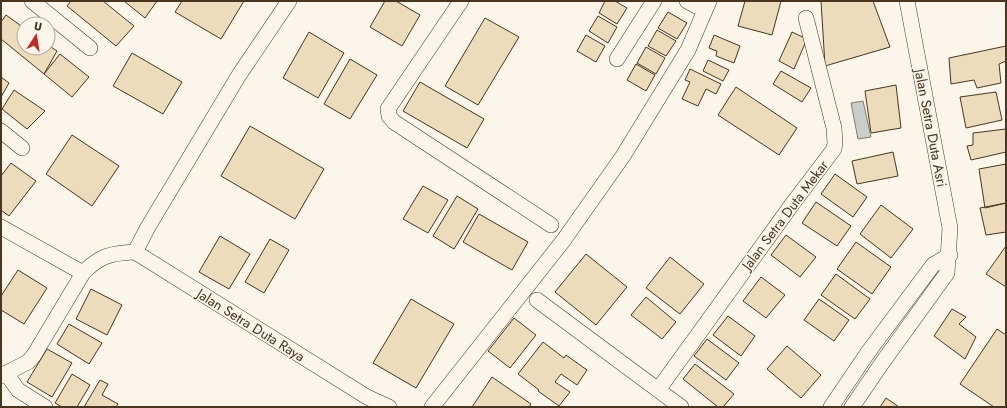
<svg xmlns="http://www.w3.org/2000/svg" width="1007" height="408" font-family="Jost,sans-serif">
<rect width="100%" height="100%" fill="#fbf6e9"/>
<path fill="#c9cecd" stroke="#887966" d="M863,101L871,137L858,139L851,103Z"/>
<path fill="#ecdcbc" stroke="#4a3520" d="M71,1H103L134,26L116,46L67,6Z
M124,1H157L145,18Z
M182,1H244L221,39L175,12Z
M385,1H396L420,15L402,46L370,27Z
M605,1H615L627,8L617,24L599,13Z
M745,1H781L772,35L738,26Z
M821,1H873L890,47L825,66Z
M668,12L687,23L677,39L658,28Z
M6,15L24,28V48H48V45L57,51L44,74L1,39V22Z
M598,16L617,27L608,43L589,31Z
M485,18L519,37L478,105L445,86Z
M657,30L676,41L666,56L648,46Z
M309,32L344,53L318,98L283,78Z
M792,32L807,39L794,69L779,61Z
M586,35L605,46L596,62L577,51Z
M714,35L740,46L734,63L716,56L717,51L709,48Z
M1006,46V61L999,64L1001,83L977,88L974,80L951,84L949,58Z
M646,47L665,58L656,74L637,63Z
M132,53L182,82L163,114L113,86Z
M60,54L89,77L72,97L44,74Z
M350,59L377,75L350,119L324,104Z
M708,60L729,70L723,81L703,71Z
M636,64L655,75L646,91L627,80Z
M690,69L721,84L716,94L706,89L698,106L682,99L690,82L685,80Z
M781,71L811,88L802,102L773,84Z
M1,77L9,83L1,97Z
M420,82L484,119L467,148L403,111Z
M896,85L901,128L871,133L865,91Z
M736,87L797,128L779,155L718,115Z
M14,90L45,111L27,129L2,109Z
M996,92L1002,120L966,128L960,97Z
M250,126L324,169L295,219L221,176Z
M1006,129V152L971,160L967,146L973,145V133Z
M72,135L119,166L92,206L46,174Z
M893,152L898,176L857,184L852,161Z
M11,163L36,181L9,216L1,210V176Z
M1006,164V203L985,208L979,169Z
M835,174L867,197L853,217L821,194Z
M423,186L448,200L428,233L403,219Z
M457,196L478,209L454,249L433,236Z
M816,202L851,226L837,246L802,223Z
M1006,203V232L986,235L980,208Z
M881,205L913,229L891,258L860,234Z
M479,214L528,242L512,270L463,242Z
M786,235L816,257L800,277L771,255Z
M220,236L250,254L229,289L199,272Z
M270,239L289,250L264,293L245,282Z
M856,242L891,267L872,294L837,269Z
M1006,246V287L986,274Z
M586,254L627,287L596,325L555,292Z
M670,257L704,284L680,314L646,288Z
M18,270L47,288L24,324L1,310V296Z
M836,274L870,299L855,319L821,295Z
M761,277L785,295L766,318L743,301Z
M91,289L122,305L107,335L76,319Z
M646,297L676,322L662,339L631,315Z
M411,299L454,324L416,388L373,363Z
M819,299L849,320L834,341L804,320Z
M952,309L966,317L959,324L976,337L965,359L934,336Z
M728,316L755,336L741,356L713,335Z
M514,318L536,335L510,368L488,351Z
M69,324L102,343L89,364L57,344Z
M997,329L1006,335V407H994L960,384Z
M707,339L739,363L726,380L694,356Z
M543,342L564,358L566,355L587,370L577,385L561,374L555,382L570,392L559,406L538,391L539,390L518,374Z
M787,346L821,375L801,398L767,369Z
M47,349L72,363L52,397L27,382Z
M695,364L734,394L723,407H718L683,379Z
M72,374L90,385L77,407H62L55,403Z
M492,377L531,404L529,407H472Z
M100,380L108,384L102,395L118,404L116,407H84Z
M886,398L899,407H880Z"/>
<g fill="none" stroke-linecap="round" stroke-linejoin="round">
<g stroke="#4a3520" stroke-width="16">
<path id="street" d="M32,1L90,48
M461,1L388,109L389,116L394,122L551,225
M687,1L696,6
M617,59L654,1
M1,131L22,148
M1,227L83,273
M135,252L367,397L389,407
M135,252L148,227L239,75L289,1
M537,300L681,407
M6,373L18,390L45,407
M1,376L28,362L34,355L83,273C99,256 111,253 135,252
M658,390L793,203L834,149L835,143L834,128L806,18
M432,407L563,241L623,156L688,50L709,1
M831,407L869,351L933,265L950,255
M852,407L882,363L947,273L950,228L907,1"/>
</g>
<use href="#street" stroke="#fbf6e9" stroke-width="15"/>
</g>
<g text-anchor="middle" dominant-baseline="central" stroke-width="3" stroke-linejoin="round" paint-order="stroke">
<g font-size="14" fill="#4a3520" stroke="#fbf6e9">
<text transform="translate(931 128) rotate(79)">Jalan Setra Duta Asri</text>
<text transform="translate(785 215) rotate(-53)">Jalan Setra Duta Mekar</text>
<text transform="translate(251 325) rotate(32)">Jalan Setra Duta Raya</text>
</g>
</g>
<rect width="1007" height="408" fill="none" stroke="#4a3520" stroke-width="4"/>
<g transform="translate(36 36) rotate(12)"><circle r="19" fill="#fbf6e9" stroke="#b4a999"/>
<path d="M0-3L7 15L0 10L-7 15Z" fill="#c62828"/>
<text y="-6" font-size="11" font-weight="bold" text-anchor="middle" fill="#4a3520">U</text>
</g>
</svg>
